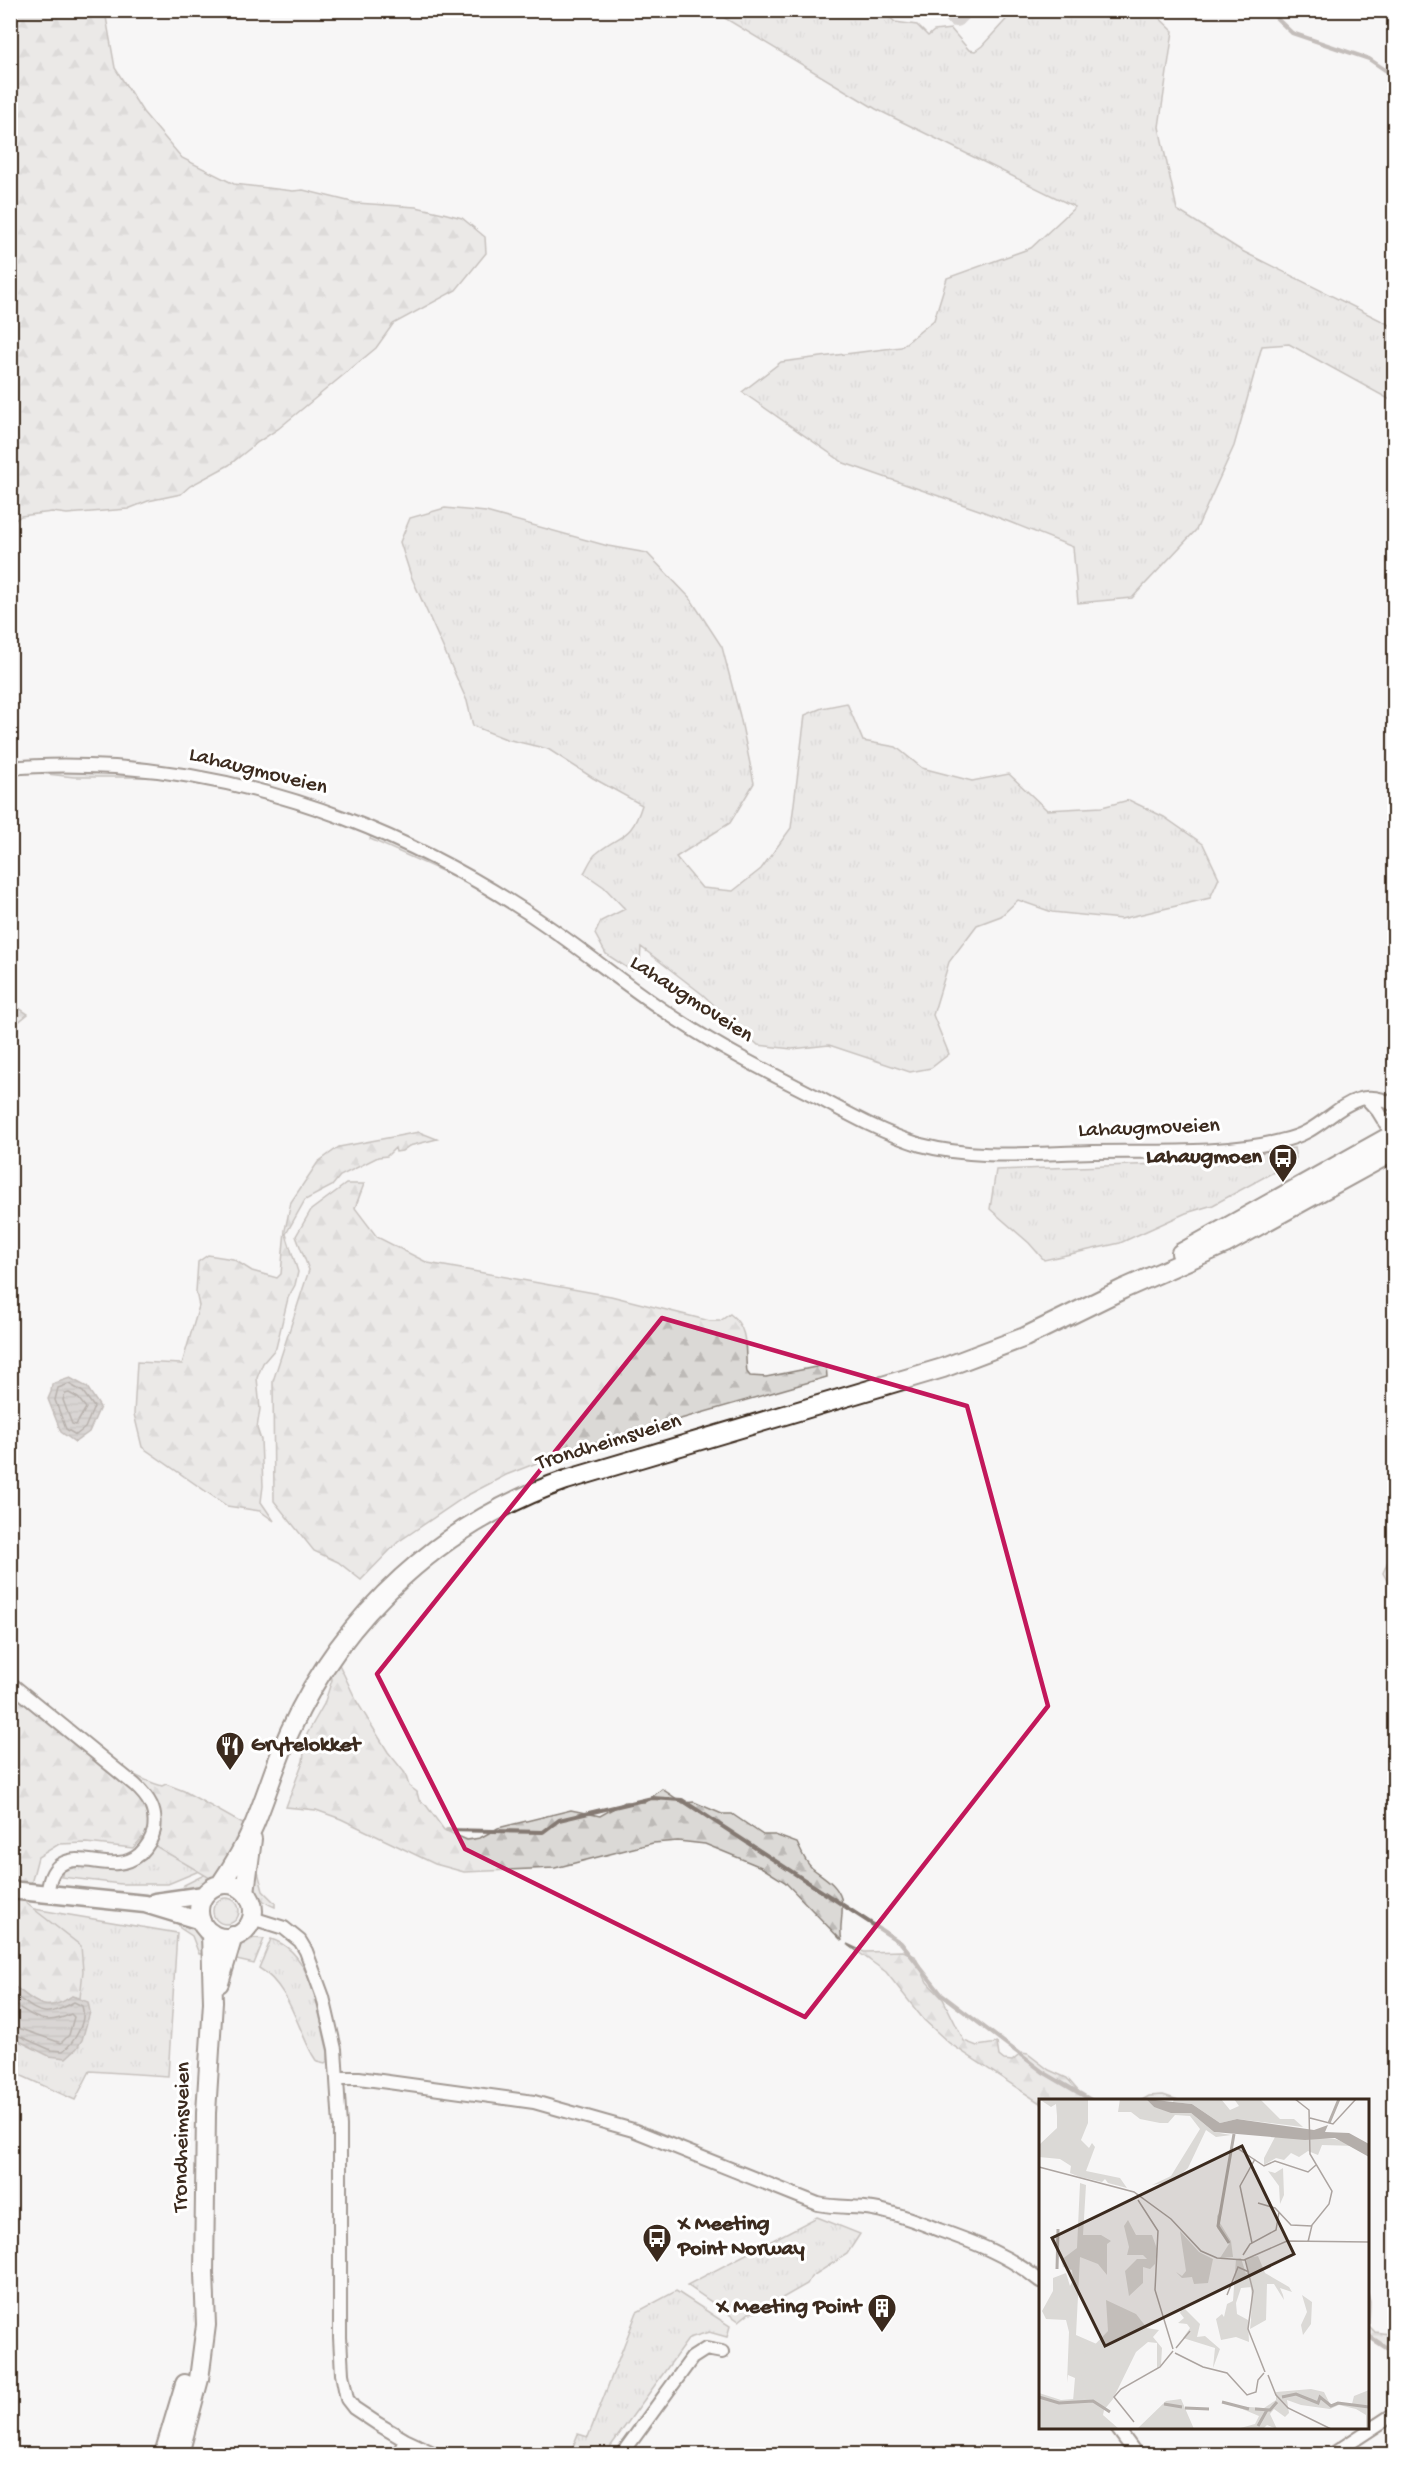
<svg xmlns="http://www.w3.org/2000/svg" width="1405" height="2465" font-family="'Gochi Hand',sans-serif">
<defs>
<pattern id="grass-tufts" width="24" height="20" patternUnits="userSpaceOnUse" patternTransform="scale(1.5)"><rect width="24" height="20" fill="#dbd9d6"/><path d="M3 7l-1-3M5 7V3M7 7l1-3M15 17l-1-3M17 17v-4M19 17l1-3" fill="none" stroke="#bdbab7"/></pattern>
<pattern id="forest-firs" width="22" height="20" patternUnits="userSpaceOnUse" patternTransform="scale(1.5)"><rect width="22" height="20" fill="#dbd9d6"/><path d="M5 1l3.5 6h-7zM16 11l3.5 6h-7z" fill="#bdbab7"/></pattern>
<pattern id="water-rules" width="6" height="5" patternUnits="userSpaceOnUse" patternTransform="scale(1.5)"><rect width="6" height="5" fill="#b4aeaa"/><path d="M0 2.5h6" fill="none" stroke="#948e8a"/></pattern>
</defs>
<rect width="100%" height="100%" fill="#f7f6f6"/>
<filter id="ink" filterUnits="userSpaceOnUse"><feTurbulence type="fractalNoise" baseFrequency=".0167" numOctaves="2"/><feDisplacementMap in="SourceGraphic" scale="12" xChannelSelector="R" yChannelSelector="G"/><feConvolveMatrix kernelMatrix="1 2 1 2 8 2 1 2 1" color-interpolation-filters="sRGB"/></filter>
<g filter="url(#ink)">
<path fill="url(#grass-tufts)" stroke="#8b827a" stroke-width="1.5" d="M713,11H877L884,12L895,22L917,25L928,36L934,31L951,29L969,50L975,51L982,46L1014,11H1152L1173,31L1159,127L1177,210L1242,251L1394,327V402L1289,344L1262,346L1234,446L1196,530L1132,598L1078,603L1073,547L979,510L844,463L742,392L781,362L901,347L934,320L947,278L1031,248L1075,207L876,109Z
M445,508L486,512L608,546L647,553L690,598L722,647L740,716L754,783L730,823L676,857L702,888L733,891L761,869L791,828L805,715L822,708L847,703L863,741L896,747L922,768L972,781L1009,774L1047,810L1102,807L1129,800L1164,817L1203,844L1219,878L1210,898L1121,919L1052,912L1018,900L1001,916L977,925L949,962L933,1015L949,1054L931,1068L910,1072L829,1045L792,1049L758,1045L702,994L641,947L640,962L632,971L606,954L595,934L601,921L625,909L604,887L584,873C588,867 591,857 597,853C622,833 631,840 642,805L593,778L548,749L506,739L473,726L467,701L411,576L400,542L410,518Z
M1294,1148L1296,1158L1283,1167L1213,1205L1186,1213L1120,1243L1044,1260L1029,1243L990,1209L996,1170L1159,1164Z
M156,1838L199,1871L168,1884H121L61,1877L65,1870L77,1867L118,1868Z
M255,1870L258,1872L263,1891L275,1903V1907C256,1900 254,1889 255,1870Z
M208,1873H216L200,1886L181,1893L184,1885Z
M213 1911a13 13 0 1 1 26 0a13 13 0 1 1-26 0Z
M10,1905L177,1933L168,2076L90,2071L75,2100L11,2071Z
M177,1921C195,1924 202,1939 205,1954H199L192,1936L180,1928Z
M254,1938L264,1939L254,1964L232,1959L241,1945Z
M271,1939C314,1952 318,2016 328,2052V2059L325,2064L317,2062L312,2054C297,2026 288,1985 259,1968Z
M817,2217L860,2234L847,2254L811,2277L807,2284L758,2312L749,2313L739,2321L687,2285Z
M676,2291L730,2326L727,2337L709,2332L689,2338L605,2454H570L578,2434L588,2437L637,2312Z"/>
<path fill="url(#forest-firs)" stroke="#8b827a" stroke-width="1.5" d="M11,10L105,11L115,68L143,112L182,158L234,184L293,191L303,190L356,203L416,207L443,213L462,218L485,237L486,253L456,290L393,324L376,348L278,429L258,442L229,465L190,486L181,494L148,501L128,509L67,514L52,512L21,516L11,523Z
M10,761L153,769L310,805L466,873L464,881L370,839L371,837L350,824L304,806L178,777H74L11,770Z
M11,1003L28,1014L11,1028Z
M419,1132L437,1139L409,1146L402,1151L396,1152L395,1148L387,1156L378,1157L340,1176L332,1186L305,1200L286,1234L298,1272L295,1285L288,1298L276,1348L263,1363L257,1378L260,1409L257,1428L261,1440L263,1486L261,1502L274,1521L260,1511L227,1506L142,1447L134,1414L137,1362L182,1364L199,1306L196,1292L198,1262L208,1255L233,1259L252,1271L277,1278L281,1274L285,1230L291,1202L318,1162L339,1147Z
M346,1184H364L355,1208L377,1237L428,1263L611,1296L710,1321H720L730,1314C750,1329 744,1350 747,1372L750,1376L766,1377L826,1365L827,1377L562,1453L506,1475L466,1496L398,1542L361,1580L338,1562L314,1551L274,1501L273,1381L309,1270L296,1236L311,1210Z
M1394,1547V1594L1383,1573Z
M329,1655L336,1658L357,1702L388,1752L405,1773L409,1786L417,1792L419,1800L426,1805L444,1830L467,1840L480,1838L498,1828L571,1810L600,1816L625,1802H645L662,1789L683,1803L694,1802L722,1814H732L763,1835H775L797,1843C801,1851 805,1862 812,1868C823,1877 836,1883 841,1898C845,1913 838,1927 842,1941L785,1882L761,1867L705,1844L678,1841L653,1843L555,1868L464,1872L435,1864L341,1819L316,1810L286,1807L303,1761L304,1753L298,1750L324,1704L332,1680Z
M10,1674C25,1685 37,1700 51,1713C83,1741 121,1774 162,1786L166,1784L184,1791L250,1828L225,1887L142,1838L133,1848L86,1843L59,1844L38,1857L26,1903L81,1946L83,1971L80,1998L72,1996C44,2016 35,2001 11,1984Z
M847,1944L864,1952L903,1951L915,1956L927,1982L943,1999L964,2041L977,2046L997,2043L999,2056L1004,2060L1012,2061L1022,2053L1028,2054L1049,2070L1067,2078L1086,2100H1040V2103L949,2043L924,2020L886,1972Z
M1163,2095L1178,2100H1142L1149,2096Z
M1368,2293L1370,2302L1369,2326L1375,2332L1394,2335V2342L1391,2349L1368,2334Z"/>
<path fill="url(#water-rules)" stroke="#847972" stroke-width="1.5" d="M70,1378L87,1387L100,1407L89,1432L75,1442L61,1432L48,1399L51,1392L52,1384Z
M11,1984C35,2001 44,2016 72,1996L88,2002L90,2012L82,2040L77,2048L66,2058L49,2056L11,2037Z"/>
<g fill="none" stroke-linecap="round" stroke-linejoin="round">
<path stroke="#6b5f56" stroke-width="1.5" d="M69,1384L83,1392L94,1407L85,1428L76,1435L66,1429L55,1400L58,1388Z
M69,1393L78,1398L86,1408L76,1425L72,1424L63,1400L65,1394Z
M10,1992C38,2011 42,2021 74,2002L82,2006C87,2021 75,2042 63,2051L51,2050L10,2032
M10,2001C33,2017 44,2027 71,2014L74,2017L69,2035L61,2043L10,2025"/>
<path stroke="#847972" stroke-width="4" d="M1268,10L1292,33L1369,59L1394,76
M447,1830L543,1832L559,1820L652,1798L682,1800L901,1943L942,1995L1043,2072L1091,2100
M1368,2336L1394,2353"/>
<path stroke="#b4aeaa" stroke-width="22" d="M956,16L962,10"/>
<g stroke="#3b2a1e" stroke-width="16">
<path id="minor" d="M10,768C46,764 80,765 115,767C274,778 424,839 553,930C596,960 637,994 681,1022C725,1051 772,1074 819,1098C852,1116 885,1134 921,1145C977,1160 1036,1153 1093,1152C1154,1151 1220,1155 1280,1141C1290,1139 1299,1136 1308,1131C1338,1114 1357,1084 1394,1105
M1366,1098L1378,1111L1394,1137
M10,1683L135,1785C149,1798 157,1810 154,1830C152,1839 147,1847 140,1854C114,1876 83,1850 60,1865C50,1872 49,1884 47,1894
M252,1918L284,1928L300,1941L306,1951L323,1997L335,2049L340,2126V2337L342,2374L347,2399L354,2408L378,2424L405,2440L435,2454
M338,2078H359L534,2102L633,2130L818,2204C838,2208 855,2206 873,2209C896,2213 917,2221 939,2230C976,2243 1010,2256 1040,2281
M1117,2428L1136,2454
M399,2454L405,2440
M622,2454L692,2358L706,2349L722,2352
M1333,2454L1394,2414"/>
</g>
<g stroke="#3b2a1e" stroke-width="21">
<path id="secondary" d="M10,1890L145,1904L201,1921
M155,1902L204,1895"/>
</g>
<g stroke="#3b2a1e" stroke-width="22">
<path id="primary" d="M1181,1253L1394,1134
M199 1911a27 27 0 1 1 54 0a27 27 0 1 1-54 0Z
M220,1885C233,1866 245,1846 254,1825C267,1794 276,1762 290,1731C343,1614 444,1522 566,1480L943,1368L1025,1337L1123,1289L1225,1244L1394,1151
M245,1892L252,1839
M219,1983L233,1936
M164,2454L185,2384
M179,2454L199,2379L206,2325L204,2273L206,2113L213,2002L211,1933"/>
</g>
<use href="#minor" stroke="#fff" stroke-width="12"/>
<use href="#secondary" stroke="#fff" stroke-width="16"/>
<use href="#primary" stroke="#fff" stroke-width="18"/>
</g>
</g>
<path d="M0 0H1405V2465H0ZM662,1318L967,1406L1048,1706L805,2017L465,1849L377,1674Z" fill="#f7f6f6" fill-opacity=".55" fill-rule="evenodd"/>
<path fill="none" stroke="#c2185b" stroke-width="4.5" stroke-linejoin="round" d="M662,1318L967,1406L1048,1706L805,2017L465,1849L377,1674Z"/>
<defs>
<g id="bus-pin" transform="scale(1.5)"><path d="M0 17L-7.5 6A9.5 9.5 0 1 1 7.5 6Z" fill="#3b2a1e" stroke="#fff"/><path d="M-5-6H5V4H4V6H2V4H-2V6H-4V4H-5ZM-3.5-4V0h7V-4ZM-3.5 1.2v1.5H-2V1.2ZM2 1.2v1.5H3.5V1.2Z" fill="#fff"/></g>
<g id="restaurant-pin" transform="scale(1.5)"><path d="M0 17L-7.5 6A9.5 9.5 0 1 1 7.5 6Z" fill="#3b2a1e" stroke="#fff"/><path d="M-5-6h1v4h1v-4h1v4h1v-4h1v5L-1.5 .5V6h-2V.5L-5-1ZM5-6V6H3V1.5H1.5Q1.5-4 5-6Z" fill="#fff"/></g>
<g id="building-pin" transform="scale(1.5)"><path d="M0 17L-7.5 6A9.5 9.5 0 1 1 7.5 6Z" fill="#3b2a1e" stroke="#fff"/><path d="M-4-6H4V6H1V3H-1V6H-4ZM-2.5-4.3h1.7v1.8h-1.7ZM.8-4.3h1.7v1.8H.8ZM-2.5-1h1.7V.8h-1.7ZM.8-1h1.7V.8H.8Z" fill="#fff"/></g>
</defs>
<g fill-rule="evenodd">
<use href="#bus-pin" x="1283" y="1158"/>
<use href="#restaurant-pin" x="230" y="1746"/>
<use href="#bus-pin" x="657" y="2238"/>
<use href="#building-pin" x="882" y="2308"/>
</g>
<g text-anchor="middle" dominant-baseline="central" stroke-width="6" stroke-linejoin="round" paint-order="stroke">
<g font-size="22" fill="#3b2a1e" stroke="#fff">
<text transform="translate(258 772) rotate(14)">Lahaugmoveien</text>
<text transform="translate(691 1000) rotate(33)">Lahaugmoveien</text>
<text transform="translate(1149 1129) rotate(-2)">Lahaugmoveien</text>
<text transform="translate(609 1443) rotate(-17)">Trondheimsveien</text>
<text transform="translate(183 2137) rotate(-89)">Trondheimsveien</text>
</g>
<g font-size="22" font-weight="bold" fill="#3b2a1e" stroke="#fff" text-anchor="end">
<text x="1262" y="1158">Lahaugmoen</text>
<text x="251" y="1746" text-anchor="start">Grytelokket</text>
<text x="678" y="2225" text-anchor="start">X Meeting<tspan x="678" dy="25">Point Norway</tspan></text>
<text x="861" y="2308">X Meeting Point</text>
</g>
</g>
<g transform="translate(1039 2099)">
<rect width="330" height="330" fill="#f7f6f6"/>
<path d="M41,84L47,86L44,136H62L72,142L68,145V176L59,165L41,158L37,236L60,246L57,297L34,302L36,279L29,276L28,284L30,233L27,221L7,220L3,212L14,192V179L27,174L31,187L34,181L33,171L24,168L22,161L38,149ZM89,121L97,136H113L118,150L116,165L111,170L104,168V184L90,197L86,172L98,160H108L104,156H88L90,148L85,127ZM219,157L226,174L250,188L253,193L241,189L244,196L245,201L235,185H228L227,221L211,230L214,203L207,159Z" fill="#dbd9d6"/>
<path d="M0,0H49V24L42,41L50,49L53,44L56,48L47,72L81,79L88,89L69,84L66,80L63,83L41,78L31,74L32,67L21,60L0,58V46L18,29V17L17,5L12,8ZM81,0H107L115,8L152,14L175,33L192,36L177,38L167,31L149,69L135,82L113,86L132,77L161,30L151,17L136,16L129,24H121L101,20L92,13H79ZM135,0H182L191,11L200,7L195,0H221L241,20H255L264,28L198,20L181,24L153,5L134,3ZM236,38L296,40L316,47L283,46L279,56L269,52L260,58L252,54L245,61L237,59L225,66V59ZM244,69L245,96L241,105L240,87L229,72L236,74ZM183,110L181,124L192,142L194,158L181,159L190,145L178,129V117ZM141,132L160,153L174,160L169,184L155,185L153,178L143,179L137,173L143,177L147,172ZM202,159L207,175L212,168H218L220,185V220H212L213,188L202,189L197,204L198,215L209,221L210,243L197,238L182,241L177,220L183,215L185,218L188,205L194,202L197,160ZM263,196L273,203L272,225L264,236L262,226L268,213ZM67,201L97,215L108,229L120,231L114,238L123,249L122,266L118,269V244L109,243L97,253L74,300L65,311L64,316L80,330H0V294L22,301L47,299L40,262L69,232ZM143,207L161,225L158,238L166,237L181,250L174,269L176,249L144,239L151,229L148,225L139,224L145,219L141,214ZM272,290L285,293L291,305H313L315,297L330,291V330H327V316L317,310L300,306L291,310L262,306L248,301L250,314L246,318L235,310L231,315L238,330L228,326L224,330H198L216,325L220,317L196,307L225,309L237,301V293ZM142,300L155,330H98L127,302Z" fill="#dbd9d6"/>
<path d="M107,0L153,5L181,24L198,20L275,31L289,26L286,33L310,34L330,45V58L296,39L266,41L175,33L152,14H132L115,8Z" fill="#b4aeaa"/>
<path fill="none" stroke="#b4aeaa" stroke-width="3" d="M290,24L300,0M190,144L179,127L195,35M18,170L19,130M0,298L20,304L54,302L71,313M243,298L257,295L279,304L281,298L292,307L299,304L330,308M183,303L210,310M125,305L143,308M146,309L170,310M216,310L231,311L238,303M219,327L228,311"/>
<path fill="none" stroke="#aca4a0" stroke-width="1.5" d="M256,0L270,11L271,55L293,92L290,105L273,126L269,143M271,19L294,25L317,0M198,49L225,67L236,62L269,73L277,66M0,68L95,93L132,120L162,152L178,159L205,161L248,142L330,143M99,101L119,132L116,191L134,250M219,104L236,109L252,126L273,127M213,144L201,87L216,60M204,156L211,145L237,131L240,113M206,160L214,192L209,230L226,273M188,196L199,168L210,173M137,249L151,232M136,254L164,268L188,274L208,296L217,293L219,281L225,274M229,276L237,296L249,309L292,330M95,323L75,298L82,290L121,268L134,252"/>
<path fill="#3b2a1e" fill-opacity="0.15" stroke="#3b2a1e" stroke-width="3" d="M203,47L255,155L66,247L13,139Z"/>
<rect width="330" height="330" fill="none" stroke="#3b2a1e" stroke-width="3"/>
</g>
<rect width="1405" height="2465" fill="none" stroke="#fff" stroke-width="36"/>
<rect x="18" y="18" width="1369" height="2429" fill="none" stroke="#3b2a1e" stroke-width="2" filter="url(#ink)"/>
</svg>
